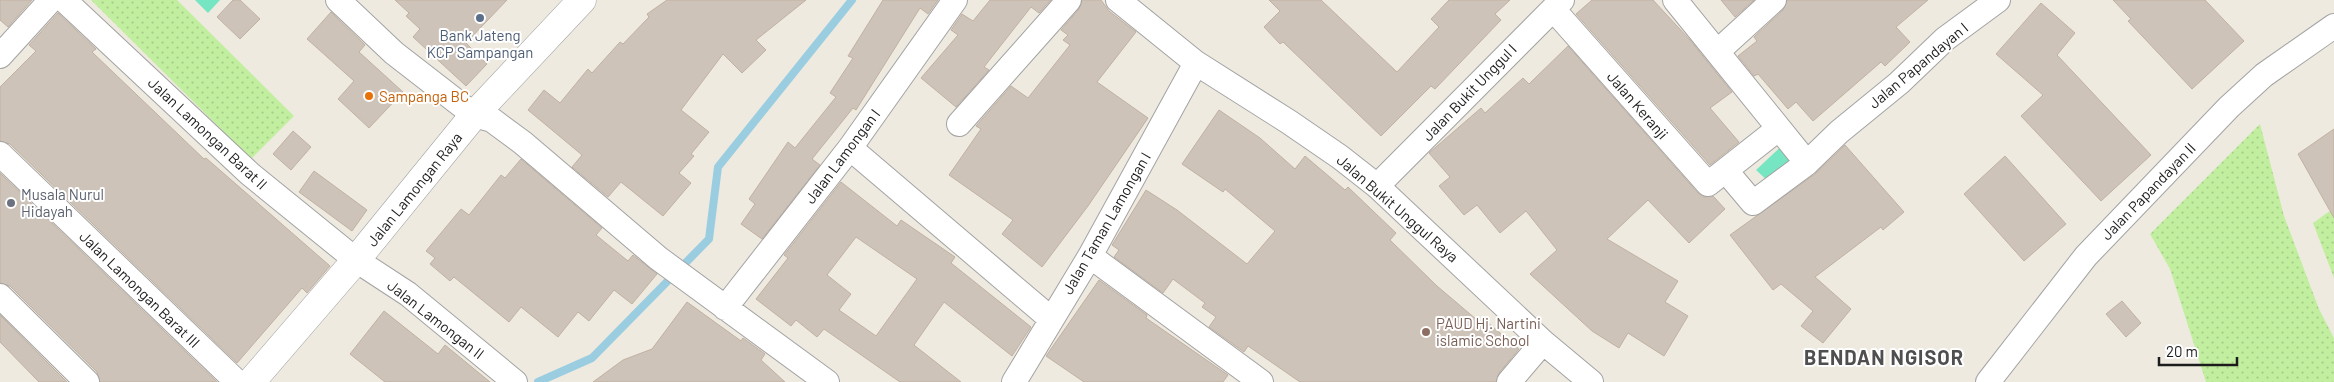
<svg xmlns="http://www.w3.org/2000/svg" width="2334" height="382" font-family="Barlow,sans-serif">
<defs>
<pattern id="grass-dots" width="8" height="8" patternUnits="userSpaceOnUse" patternTransform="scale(1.25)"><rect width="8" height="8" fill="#c2ef9f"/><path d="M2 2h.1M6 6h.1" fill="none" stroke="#a6cc88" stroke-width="1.8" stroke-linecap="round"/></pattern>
</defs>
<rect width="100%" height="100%" fill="#eeeae0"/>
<path fill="url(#grass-dots)" d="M91,0H177L294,116L251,159Z
M2260,124L2284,216L2319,309L2334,338V382H2206L2170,269L2150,234Z
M2334,208V278L2313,223Z"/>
<path fill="#75e6c1" d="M195,0H220L208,13Z
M1787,141L1802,160L1770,183L1756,170Z"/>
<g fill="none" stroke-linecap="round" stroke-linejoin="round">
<path stroke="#9bcde1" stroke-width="8" d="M538,382L592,358L709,239L718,167L852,0"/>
</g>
<path fill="#cec3b9" stroke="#c1b1a1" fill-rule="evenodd" d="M0,0H32L8,27L0,20Z
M233,0H240L260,19L240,39L217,17Z
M395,0H507L466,43L487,64L466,86L413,37L420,29L406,16L409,13Z
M667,0H806L756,40L766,50L742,73L723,54L681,110L709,132L691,154L694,156L679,173L691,183L663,216L621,182L608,197L572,167L582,155L528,110L544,90L560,103L588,69L592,73L620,42L623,44L649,17L647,14Z
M883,0H938L928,14L920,8L856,110L853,108L812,159L820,165L762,239L741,224L755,204L749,199L788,142L795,148L836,97L830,93L853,58L848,56Z
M990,0H1051L1039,13L1031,7L984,67L989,70L956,107L921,78L958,35L951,30L962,14L973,21Z
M1082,0H1101L1109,11L1136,32L1097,82L1148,118L1088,206L1042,267L1002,234L1013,220L949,175L981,129L976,126L1011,86L1028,98L1070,45L1063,40L1068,35L1061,30L1079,9Z
M1269,0H1321L1397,72L1439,27L1431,19L1449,0H1510L1495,14L1501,20L1435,89L1431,86L1381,136L1283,42L1280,44L1264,27L1280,11Z
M1592,0H1653L1690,40L1732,92L1710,108L1739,142L1710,165L1576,14Z
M1721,0H1754L1735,17Z
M1787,0H1928L1896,27L1910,42L1885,66L1881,62L1813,121L1796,102L1788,109L1758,74L1754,76L1738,56L1757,41L1754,37L1783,10Z
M2113,0H2205L2244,41L2192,89L2128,21L2131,19Z
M2041,3L2075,33L2057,55L2151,155L2101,201L2021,116L2043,95L1996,54Z
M331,12L365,45L359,52L403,92L369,128L338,99L354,81L307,39Z
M58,13L96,49L92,52L204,159L206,158L330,266L307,293L302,288L237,363L10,144L0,141V87L36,51L29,45Z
M1568,46L1698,193L1704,197L1713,196L1725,209L1689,243L1648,200L1607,239L1678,281L1665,302L1688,316L1664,356L1628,333L1619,348L1592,331L1530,274L1557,250L1526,211L1500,233L1477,205L1464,215L1439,186L1450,177L1429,153L1481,108L1485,113L1523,78L1529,84Z
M1219,110L1260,138L1295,169L1305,156L1345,190L1348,187L1396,233L1390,240L1437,286L1483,325L1486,321L1519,349L1499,373L1496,382H1300L1248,346L1244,352L1209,327L1216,317L1202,307L1205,303L1173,279L1163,293L1114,257L1119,250L1112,245L1146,190L1177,210L1247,264L1275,231L1225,189L1223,192L1182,164Z
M2334,129V218L2298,154Z
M293,131L311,147L291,170L273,154Z
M1845,145L1904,212L1883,230L1881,227L1815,277L1851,309L1823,343L1801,326L1813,311L1781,284L1773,290L1730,235L1815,174Z
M2005,156L2066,224L2024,261L1964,194Z
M521,159L602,228L596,235L628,261L633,255L657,274L632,304L614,290L589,321L578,312L558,337L521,307L509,322L454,277L450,281L430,264L435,258L426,251L461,209L469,215L501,175L505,178Z
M314,171L367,210L352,231L299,192Z
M0,173L217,382H100L97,372L10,286L0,283Z
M841,182L897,226L901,220L955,257L951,263L1031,327L1012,356L944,302L914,345L961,382H900L824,329L817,337L796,320L791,326L756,299L788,258L784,255ZM856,237L917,279L876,336L839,310L851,294L827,275Z
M1099,280L1147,315L1146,318L1228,375L1223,382H1084L1046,356Z
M2122,301L2141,323L2126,337L2106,314Z
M687,302L741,341L743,338L765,354L761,360L785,382H593L623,360L652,349Z
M384,311L438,354L445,345L490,382H385L350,354Z
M0,315L67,382H39L0,342Z"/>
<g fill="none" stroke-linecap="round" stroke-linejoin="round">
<g stroke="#a3a3a3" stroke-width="26">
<path id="minor" d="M64,0L250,174L356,260L408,294L515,382
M338,0L394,53L474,115L492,120L523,143L658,258L827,382
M1118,0L1196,63L1289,122L1340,157L1377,186L1543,342L1591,382
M1675,0L1807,163L1839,132L1899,83L1945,39L1998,0
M1553,9L1708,184L1778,129
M1717,52L1774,0
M0,56L51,0
M959,124L1069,0
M850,148L1051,319
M0,154L237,382
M1726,171L1753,203L1807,163
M1377,186L1562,0
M1090,256L1261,382
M0,296L87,382
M725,308L850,148L955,0
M1014,382L1090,256L1196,63
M1509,382L1543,342
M1988,382L2086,256L2229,107L2264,75L2334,26"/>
</g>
<g stroke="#a3a3a3" stroke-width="29">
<path id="tertiary" d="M251,382L356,260L474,115L582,0"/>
</g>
<use href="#minor" stroke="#fff" stroke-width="24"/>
<use href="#tertiary" stroke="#fff" stroke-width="28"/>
</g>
<circle fill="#5c6f8a" stroke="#fff" stroke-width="2" cx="480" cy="18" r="5"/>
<circle fill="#e8710a" stroke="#fff" stroke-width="2" cx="369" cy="96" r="5"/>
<circle fill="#6b7280" stroke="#fff" stroke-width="2" cx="11" cy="203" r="5"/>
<circle fill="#8d6e63" stroke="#fff" stroke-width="2" cx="1426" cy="332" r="5"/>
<g text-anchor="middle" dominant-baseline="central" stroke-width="4" stroke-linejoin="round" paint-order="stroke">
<g font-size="15" fill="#4e5e75" stroke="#fff">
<text x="480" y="35">Bank Jateng<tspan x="480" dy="17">KCP Sampangan</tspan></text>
</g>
<g font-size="15" fill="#1c1c1c" stroke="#fff">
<text transform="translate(1918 65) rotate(-40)">Jalan Papandayan I</text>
<text transform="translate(1469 92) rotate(-46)">Jalan Bukit Unggul I</text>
<text transform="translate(1638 105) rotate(49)">Jalan Keranji</text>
<text transform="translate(208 133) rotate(43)">Jalan Lamongan Barat II</text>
<text transform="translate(842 156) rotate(-53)">Jalan Lamongan I</text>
<text transform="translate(414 189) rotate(-51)">Jalan Lamongan Raya</text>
<text transform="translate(2148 191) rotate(-46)">Jalan Papandayan II</text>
<text transform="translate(1398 208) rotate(41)">Jalan Bukit Unggul Raya</text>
<text transform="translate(1106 223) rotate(-60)">Jalan Taman Lamongan I</text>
<text transform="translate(140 289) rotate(44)">Jalan Lamongan Barat III</text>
<text transform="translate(436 319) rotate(38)">Jalan Lamongan II</text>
</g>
<g font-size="15" fill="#c56008" stroke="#fff" text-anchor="start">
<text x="379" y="96">Sampanga BC</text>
</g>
<g font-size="15" fill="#5b616d" stroke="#fff" text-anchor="start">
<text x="21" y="194">Musala Nurul<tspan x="21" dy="17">Hidayah</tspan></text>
</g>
<g font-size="15" fill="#785e54" stroke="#fff" text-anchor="start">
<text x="1436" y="323">PAUD Hj. Nartini<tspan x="1436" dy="17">islamic School</tspan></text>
</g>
<g font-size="20" font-weight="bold" letter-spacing="1" fill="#4f4f4f" stroke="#fff">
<text x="1884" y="357">BENDAN NGISOR</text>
</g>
</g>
<path d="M2159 357v8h78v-8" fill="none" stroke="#1c1c1c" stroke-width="2.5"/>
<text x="2166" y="357" font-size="15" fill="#1c1c1c" stroke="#ffffff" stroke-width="4" paint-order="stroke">20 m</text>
</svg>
